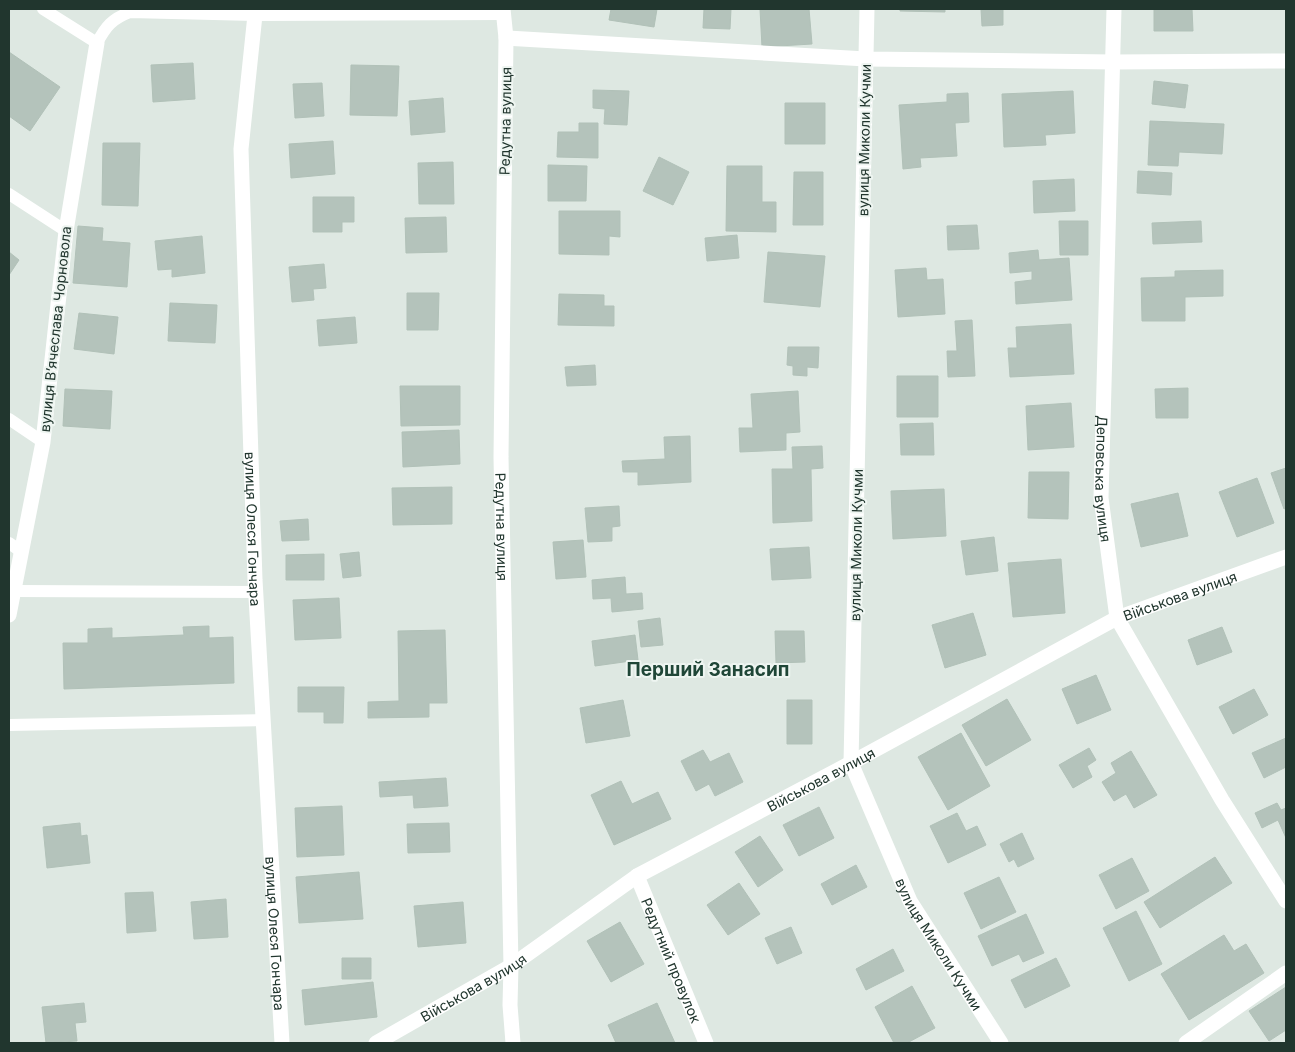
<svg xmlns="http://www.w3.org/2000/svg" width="1295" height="1052" font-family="Inter,sans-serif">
<rect width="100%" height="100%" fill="#dee8e2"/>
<path fill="#b4c3bb" stroke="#b1c1b8" d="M611,9H657L654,27L609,20Z
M704,9H731L730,29L703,28Z
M760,9H809L812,44L762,47Z
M900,9H945V12L900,11Z
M981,9H1003V25L982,26Z
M1154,9H1192L1193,31H1154Z
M9,52L60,87L30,131L9,116Z
M193,63L195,99L153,102L151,65Z
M351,65L399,66L397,116L350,115Z
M1154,81L1188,85L1185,108L1152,104Z
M322,83L324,116L295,118L293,84Z
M593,90L629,91L627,125L604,124L605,109L593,108Z
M1073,91L1075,133L1045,135L1046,145L1004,147L1002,94Z
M968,93L969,122L955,123L957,156L920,158L921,167L903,169L899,105L947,102V94Z
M443,98L445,132L411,135L409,101Z
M785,103H825V144H785Z
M1150,121L1224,124L1222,154L1179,152L1178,166L1148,165Z
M579,123H598V158L557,157L558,132H579Z
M333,141L335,174L291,178L289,144Z
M103,143H140L138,206L102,205Z
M659,157L689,172L673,205L643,191Z
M453,162L454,204H419L418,163Z
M548,165L587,166L586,201H548Z
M727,166H762V202H776V232L726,231Z
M1138,171L1172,173L1171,195L1137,193Z
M794,172H823V225H793Z
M1074,179L1075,211L1034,213L1033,181Z
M313,197H354V222H342V232H313Z
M559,211H620V237L609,236V255L559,254Z
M446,217L447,252L406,253L405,218Z
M1059,221H1088V255H1060Z
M1201,221L1202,242L1153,244L1152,223Z
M977,225L979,249L948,250L947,226Z
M78,226L103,228L102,241L130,243L127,287L73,283Z
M737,235L739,258L707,261L705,238Z
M202,236L205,273L172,277V269L158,270L155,241Z
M1038,250L1039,260L1069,258L1072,300L1016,304L1015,282L1032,280V271L1010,273L1009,253Z
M9,252L19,260L9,275Z
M768,252L825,256L820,307L764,302Z
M324,264L326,288L313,289L314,300L292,302L289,267Z
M926,268L927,280L943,279L945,314L898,317L895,270Z
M1223,270V296L1185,297V321H1142L1141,278L1175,277V271Z
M407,293H439L438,330H407Z
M559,294L604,295V306H614V326L558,325Z
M170,303L217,305L215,343L168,341Z
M79,313L118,317L114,354L74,349Z
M355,317L357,343L319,346L317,320Z
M972,320L975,376L948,377L947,351H957L955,321Z
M1071,324L1074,374L1010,377L1008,348H1017L1016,327Z
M788,347H819L818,368L807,367V376L793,375V366L787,365Z
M595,365L596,385L567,386L565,367Z
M897,376H938V417H897Z
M400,386H460V425L401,426Z
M1188,388V418H1156L1155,389Z
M65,389L112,391L110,429L63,426Z
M798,391L800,432L786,433V450L740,452L739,428H753L751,394Z
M1071,403L1074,447L1028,450L1026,406Z
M933,423L934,455H901L900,424Z
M459,430L460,464L403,467L402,432Z
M690,436L691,482L638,485V472H623L622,461L665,459L664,437Z
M822,446L823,468L811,469L812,521L773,523L772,469H793L792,447Z
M1286,468V508L1284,509L1271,473Z
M1029,472H1069L1068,519L1028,518Z
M1257,478L1274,523L1237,537L1219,492Z
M452,487V524L393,525L392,488Z
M944,489L946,536L893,539L891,491Z
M1178,493L1188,536L1141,547L1131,504Z
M619,506L620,526L612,527V541L588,542L585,508Z
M308,519L309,540L282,541L280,521Z
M994,537L998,571L966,575L961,541Z
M583,540L586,577L556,579L553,542Z
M809,547L811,578L772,580L770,549Z
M359,552L361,576L343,578L340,554Z
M324,554V580H286V555Z
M1061,559L1065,613L1013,617L1008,563Z
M625,577L626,594L642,593L643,609L612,612L611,598L593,599L592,580Z
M339,598L341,638L295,640L293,600Z
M973,613L986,655L945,668L932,625Z
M660,618L663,645L641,647L638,621Z
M209,626V638L233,637L234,683L64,689L63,643H88V629L112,628V638L184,635L183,627Z
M1222,627L1232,652L1197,665L1188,640Z
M445,630L447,703H429V717L368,718V702L399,701L398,631Z
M775,631H804L805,662L776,663Z
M635,635L638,660L595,666L592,641Z
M1096,675L1111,710L1077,724L1062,689Z
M298,687H344L343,723H324V712H298Z
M1254,689L1268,715L1233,734L1219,707Z
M1007,699L1031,740L986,766L962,725Z
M623,700L630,736L586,743L580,708Z
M787,700H812V744H787Z
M961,733L990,786L948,810L918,757Z
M1286,738V767L1264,778L1252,753Z
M1089,748L1096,760L1087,766L1092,777L1073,788L1059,765Z
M703,750L710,762L729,753L743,782L715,796L709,784L696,791L681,761Z
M1131,751L1157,795L1134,808L1126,794L1114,801L1102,782L1116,773L1111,763Z
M446,778L448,806L414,808L413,795L380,797L379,782Z
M621,781L632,804L658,792L671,819L614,845L591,795Z
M1277,803L1281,810L1286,808V838L1278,820L1262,828L1255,813Z
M342,806L344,855L297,857L295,808Z
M819,807L834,838L799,856L783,825Z
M957,813L966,831L977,826L986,845L948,863L930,826Z
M80,823L81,836L87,835L90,863L47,868L43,827Z
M449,823L450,852L408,853L407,824Z
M1022,833L1034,859L1018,867L1014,859L1009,862L1000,844Z
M760,836L783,870L758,887L735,852Z
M1215,857L1232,883L1160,928L1144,902Z
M1132,858L1149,891L1116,909L1099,875Z
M856,865L867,887L832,905L821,884Z
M359,872L363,919L299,923L296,877Z
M999,877L1016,912L981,929L964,893Z
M739,883L760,914L728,935L707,905Z
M153,892L156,931L127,933L125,893Z
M226,899L228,937L194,939L191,902Z
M463,902L466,943L418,947L414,906Z
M1136,911L1162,964L1129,981L1103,928Z
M1026,914L1044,953L1023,962L1019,954L992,966L978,936Z
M620,922L644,964L611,982L587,941Z
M791,927L802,953L777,964L765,938Z
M1224,935L1234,951L1246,944L1264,973L1189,1020L1161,974Z
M893,949L904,971L866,990L856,969Z
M342,958H371V979H342Z
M1056,958L1070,986L1025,1008L1011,980Z
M373,982L377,1017L305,1025L302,990Z
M912,986L935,1028L907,1043H894L875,1007Z
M1286,987V1030L1269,1041L1249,1011Z
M84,1003L86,1022L75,1023L77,1041L46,1043L42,1007Z
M657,1003L675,1043H616L608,1025Z"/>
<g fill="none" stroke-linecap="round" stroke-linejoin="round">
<path stroke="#fff" stroke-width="12" d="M43,9L97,43C106,26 112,19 130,12L255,15L503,14
M9,194L66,231
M9,419L43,442
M9,543L22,552
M15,591L256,592
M9,725L263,720"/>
<g stroke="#fff" stroke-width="15">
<path id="s1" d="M503,9L506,38L501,457L511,966L510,1005L513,1043"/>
<path id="s2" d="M1114,9L1101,498L1117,618L1222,800L1286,901"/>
<path id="s3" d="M255,15L241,149L255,580L282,1043"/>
<path d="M506,38L866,59L1113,62L1286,61"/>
<path d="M9,615L43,442L66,231L97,43"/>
<path id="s4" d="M637,876L706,1043"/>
<path id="s5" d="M376,1043L511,966L637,876L851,763L1117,618L1286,557"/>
<path d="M1186,1043L1286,973"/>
</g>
<path stroke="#fff" stroke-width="15" id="s6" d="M867,9L851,763L910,901L1001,1043"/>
</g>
<g text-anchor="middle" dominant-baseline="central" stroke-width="4" stroke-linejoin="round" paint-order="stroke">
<g font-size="14" fill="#21362e" stroke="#eef5f1">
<text transform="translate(505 121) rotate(-89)">Редутна вулиця</text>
<text transform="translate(864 140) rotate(-89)">вулиця Миколи Кучми</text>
<text transform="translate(55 329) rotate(-84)">вулиця Вʼячеслава Чорновола</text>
<text stroke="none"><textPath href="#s2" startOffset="470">Деповська вулиця</textPath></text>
<text stroke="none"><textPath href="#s1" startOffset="518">Редутна вулиця</textPath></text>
<text stroke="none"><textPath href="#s3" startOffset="515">вулиця Олеся Гончара</textPath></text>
<text transform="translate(856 545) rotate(-89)">вулиця Миколи Кучми</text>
<text stroke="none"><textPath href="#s5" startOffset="922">Військова вулиця</textPath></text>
<text stroke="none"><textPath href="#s5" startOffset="518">Військова вулиця</textPath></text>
<text stroke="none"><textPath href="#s3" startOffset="920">вулиця Олеся Гончара</textPath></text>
<text stroke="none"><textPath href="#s6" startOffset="956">вулиця Миколи Кучми</textPath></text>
<text stroke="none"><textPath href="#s4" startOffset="91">Редутний провулок</textPath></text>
<text stroke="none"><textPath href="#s5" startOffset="112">Військова вулиця</textPath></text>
</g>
<g font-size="19" font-weight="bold" fill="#1f4637" stroke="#eef5f1">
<text x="708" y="669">Перший Занасип</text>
</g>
</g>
<rect width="1295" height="1052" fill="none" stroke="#21362e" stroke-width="20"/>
</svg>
